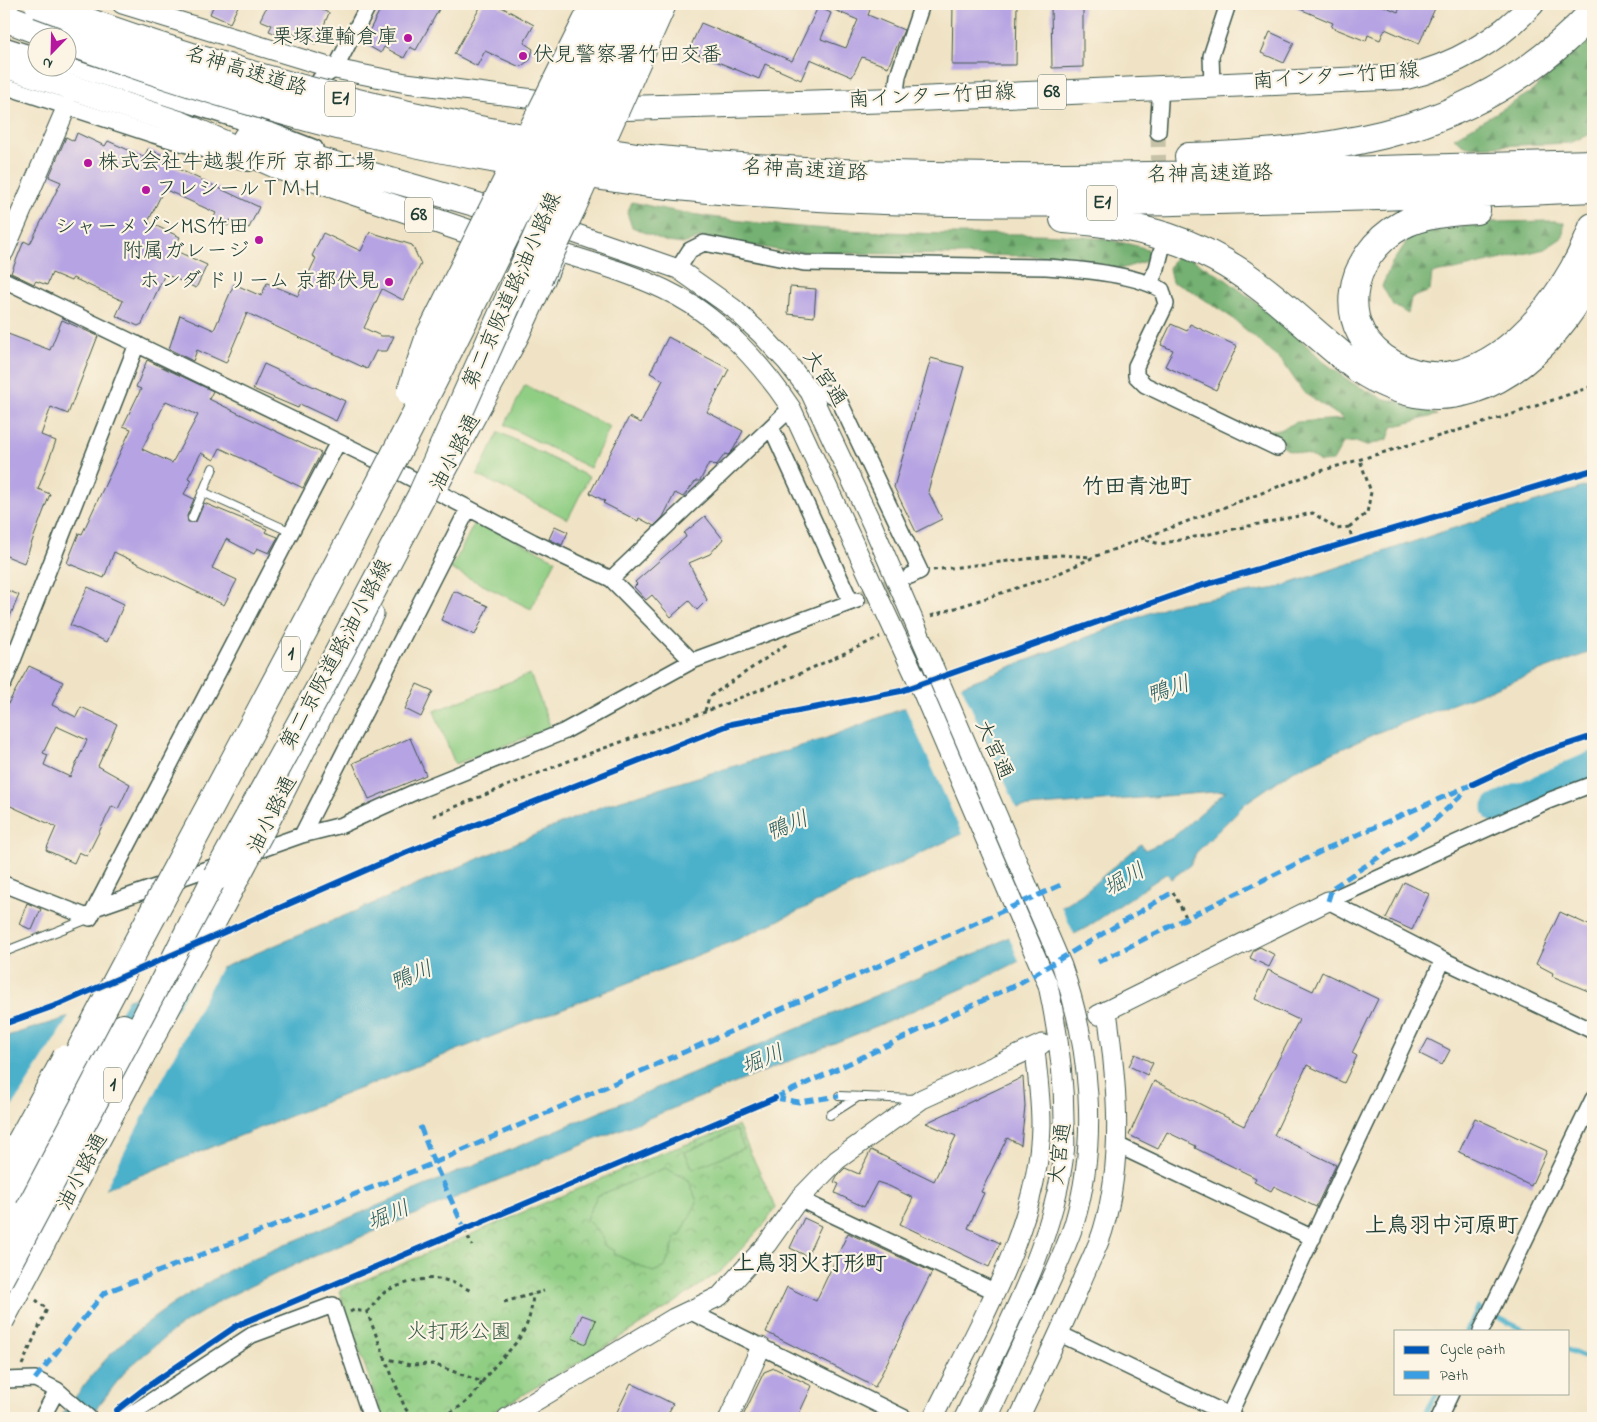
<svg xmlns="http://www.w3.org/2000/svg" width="1597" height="1422" font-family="'Indie Flower','Klee One',sans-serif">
<defs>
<pattern id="forest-firs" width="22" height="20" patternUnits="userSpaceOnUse" patternTransform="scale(1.25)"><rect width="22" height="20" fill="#74b172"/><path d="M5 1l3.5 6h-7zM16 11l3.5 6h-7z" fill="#5f915e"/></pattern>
<pattern id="park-crowns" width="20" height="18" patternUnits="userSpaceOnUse" patternTransform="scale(1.25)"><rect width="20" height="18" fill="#90ce84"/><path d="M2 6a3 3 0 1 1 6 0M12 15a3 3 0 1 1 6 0" fill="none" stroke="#75a86d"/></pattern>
</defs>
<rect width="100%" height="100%" fill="#fcf5e5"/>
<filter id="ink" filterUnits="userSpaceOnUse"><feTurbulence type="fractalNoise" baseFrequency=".02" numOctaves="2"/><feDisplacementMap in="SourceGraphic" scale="10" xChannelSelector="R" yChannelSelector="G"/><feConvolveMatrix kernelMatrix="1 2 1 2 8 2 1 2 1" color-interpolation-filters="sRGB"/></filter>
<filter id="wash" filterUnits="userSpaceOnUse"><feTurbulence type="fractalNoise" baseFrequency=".0096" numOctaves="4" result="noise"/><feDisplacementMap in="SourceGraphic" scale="20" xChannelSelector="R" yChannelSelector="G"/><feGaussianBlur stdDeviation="1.12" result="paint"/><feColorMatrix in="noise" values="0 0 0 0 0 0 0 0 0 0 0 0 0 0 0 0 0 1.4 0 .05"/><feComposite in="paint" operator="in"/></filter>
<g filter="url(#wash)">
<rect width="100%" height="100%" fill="#f0e3c5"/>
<path fill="url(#forest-firs)" stroke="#4a7753" d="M1593,33V133L1570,143L1467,147L1454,138L1531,92Z
M632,202C734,226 841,231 945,234C1014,235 1081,229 1148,249L1150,256L1146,261L1121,269L1082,260L1034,256L826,253L783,251L703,237L683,244L667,242L632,227L627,213Z
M1555,221L1564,223L1563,237L1545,249L1455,270L1432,273L1430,291L1411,298L1408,314L1393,305L1382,286L1392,263L1410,237L1430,231L1492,222Z
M1175,258H1190L1225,279L1281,321L1324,362L1352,383L1382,398L1422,408L1437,415L1392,427L1388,439L1366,446L1356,442L1343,443L1333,461L1320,462C1310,454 1303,454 1291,451C1284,449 1275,440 1267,436L1265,430H1280L1297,422L1344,419L1304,393L1282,361L1231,317L1190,290L1172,282L1169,268Z"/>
<path fill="url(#park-crowns)" stroke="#58865c" d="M738,1126L776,1207L766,1222L722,1270L667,1308L585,1359L482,1418H383L339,1291L659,1154Z"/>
<path fill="#90ce84" stroke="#58865c" d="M525,385L610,427L590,468L505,425Z
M499,432L589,477L568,519L477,475Z
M476,520L556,560L531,609L451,569Z
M530,674L551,728L455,764L434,711Z
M736,1130L744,1148L693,1169L685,1152Z
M665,1168L689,1180L697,1202L680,1236L677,1235L665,1267L653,1272L614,1254L615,1251L605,1246L601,1235L586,1219L597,1196Z"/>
<path fill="#4cb1cb" stroke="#367780" d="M1593,484V651L1381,731L1291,772L1247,802L1196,853L1190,865L1171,879L1167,873L1086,928L973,984L889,1021L592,1141L303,1261L223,1299L175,1329L127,1369L89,1418H60C76,1396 91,1375 110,1355C148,1317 195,1289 242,1263L986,949L1034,924L1082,894L1141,844L1145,850L1172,838L1226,791L1017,808L741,938L4,1229V1037L198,978L605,805L824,739L1170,605L1277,588L1448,530Z"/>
<path fill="#f0e3c5" d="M960,683L1018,811L963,836L904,705Z
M1060,904L1075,936L1020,963L1008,934Z
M222,965L103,1193L48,1214L197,976Z
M129,997L4,1204V1120L70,1015Z"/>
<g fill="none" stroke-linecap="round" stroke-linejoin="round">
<path stroke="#4cb1cb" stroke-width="5" d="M1467,1331L1478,1308L1526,1331
M1568,1350L1593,1361
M1423,1418L1437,1393"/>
<path stroke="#4cb1cb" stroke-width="31" d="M1498,808L1593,767"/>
</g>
<g id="blocks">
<path fill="#b5a3e3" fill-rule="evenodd" d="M214,4H239L230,23L210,14Z
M268,4H308L329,13L316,44L289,32L287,38L269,31L272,25L260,20Z
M383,4H442L416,50L410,47L404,58L384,47L381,53L363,43Z
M482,4H496L534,25L524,43L533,49L530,60L520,67L485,51L477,66L454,54Z
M820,4H856L870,10L868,15L904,30L888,67L862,57L852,77L810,59L801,80L765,64L759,79L689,50L701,23L792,61L818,7L831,13L821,39L846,48L858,20Z
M953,4H1017L1016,65H952Z
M1051,4H1083V67L1052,68Z
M1288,4H1379L1398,12L1402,4H1437L1419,44L1385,29L1380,40L1368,35L1366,41L1331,27L1333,23Z
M1270,32L1294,43L1284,63L1261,53Z
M77,133L105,146L108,141L144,157L148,149L177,161L174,167L259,207L249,228L230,220L228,226L213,219L216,213L164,189L148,222L180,237L174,250L207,265L196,288L165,274L142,324L138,326L116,316L123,301L73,278L71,281L52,273L47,285L36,281L34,284L11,273L24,241L30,244L61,182L49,177L66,137L74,141Z
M370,232L412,245L421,264L403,300L382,289L364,328L381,336H394L387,351H376L367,369L247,313L226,363L197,350L193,361L169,349L180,315L214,330L234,284L261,296L267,283L298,296L316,258L312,256L323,233L361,251Z
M790,287L816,289L814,317L788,314Z
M62,320L98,336L68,414L51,407L41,435L56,441L38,489L50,494L24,563L4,555V345L8,334L50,350Z
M1171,324L1187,331L1190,324L1237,346L1216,390L1165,366L1173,350L1161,345Z
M668,337L729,369L707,412L743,431L733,450L728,455L725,454L716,466L709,463L700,481H696L683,497L675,493L663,517L654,526L639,518L638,521L603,503L605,501L590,493L629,417L641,423L663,380L650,373Z
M931,358L964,367L928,491L942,519L916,532L894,487Z
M147,360L213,391L209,399L321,453L303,488L220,448L214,460L201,453L188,478L192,480L184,494L194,499L187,516L188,522H196L204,503L267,529L265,532L278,537L269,553L257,548L254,554L226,539L212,568L237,580L224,605L114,552L104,578L67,563L79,533L82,534L131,429L123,426L141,389L136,387ZM166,401L198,415L172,463L142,449Z
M264,364L345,401L336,421L300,404L298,408L253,389Z
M705,516L723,539L710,554L689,563L707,600L697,610L689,601L671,617L652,595L646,600L634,587L637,584L635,582L686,537L684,533Z
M555,526L568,532L562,545L549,539Z
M88,587L124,604L107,642L70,625Z
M4,589L19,595L4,631Z
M454,591L488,606L475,635L441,620Z
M29,666L63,682L52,705L76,717L81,707L117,724L98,766L130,784L118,809L112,806L87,856L79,852L74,863L46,850L56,827L4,803V711ZM56,726L87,740L70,777L44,765L48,755L43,753Z
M417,684L433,691L421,717L405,709Z
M410,738L426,775L369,799L353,763Z
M1404,882L1429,894L1412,930L1386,918Z
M27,903L41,909L32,930L19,924Z
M1560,912L1593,927V993L1552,976L1553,973L1536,964Z
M1260,947L1275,955L1269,967L1250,958L1254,950Z
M1268,970L1313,991L1322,972L1378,999L1352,1053L1357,1056L1344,1083L1307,1065L1275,1133L1274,1135L1336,1165L1316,1207L1274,1186L1271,1191L1254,1182L1256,1178L1195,1148L1196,1146L1167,1132L1158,1149L1129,1135L1154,1081L1244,1126L1299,1020L1255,999Z
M1428,1039L1450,1050L1442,1065L1420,1054Z
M1135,1054L1153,1063L1147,1075L1129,1066Z
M1023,1077L1025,1106L1021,1145L1007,1138L981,1192L984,1193L968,1228L1000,1243L989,1267L900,1224L913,1198L889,1186L877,1182L864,1207L835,1193L839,1184L834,1182L837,1176L845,1168L859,1174L871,1150L934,1181L956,1136L926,1123Z
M1475,1118L1547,1151L1531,1186L1459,1152Z
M804,1218L821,1226L807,1256L790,1248Z
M848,1233L932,1272L875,1387L766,1332L787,1287L816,1301Z
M582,1315L596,1320L586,1344L572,1338Z
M774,1368L812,1386L797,1418H742L764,1372Z
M631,1383L673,1404L666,1418H614Z"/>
</g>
</g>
<g filter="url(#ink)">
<use href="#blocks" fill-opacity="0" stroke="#3e564a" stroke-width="1"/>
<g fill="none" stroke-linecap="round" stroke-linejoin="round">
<path stroke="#c6c2a8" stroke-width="15" stroke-dasharray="15 8" stroke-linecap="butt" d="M1158,132L1160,241
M857,600L906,578"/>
<path stroke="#c6c2a8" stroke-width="19" stroke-dasharray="19 9" stroke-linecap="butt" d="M1044,1043L1098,1015"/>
<g stroke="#3e564a" stroke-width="10">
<path id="service" d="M203,492L291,532
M192,518L213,468
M4,952L88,919
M839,1096L915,1099
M830,1115L858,1097"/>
</g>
<g stroke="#3e564a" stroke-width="18">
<path id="minor" d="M4,45L38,56
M68,66L274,132L315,148
M1212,84L1211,56L1228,4
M4,86L154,135L249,163
M312,97L320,79L335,69L369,4
M895,100L898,76L922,4
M1158,132L1161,86
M678,269L690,250L704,243L804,263L1046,267C1077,269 1136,274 1162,290L1166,304L1136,366V376L1145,385L1277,448
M4,280L382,463L533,542L611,579L692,661
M1150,283L1157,268L1161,252
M810,392L827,393L838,398L920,571L910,576
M771,427L851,602
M611,579L791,408
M4,683L137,344
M302,835L342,825L417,791L563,732L692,661L857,600
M248,854L302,835L468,509
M4,884L90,918L338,442
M1328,901L1443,960L1593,1031
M1328,901L1548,801L1593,784
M95,908L224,863
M1115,1144L1313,1238
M799,1199L994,1291
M689,1311L905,1418
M1481,1331L1593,1099
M1060,1334L1235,1418
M4,1380L35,1379L57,1390L89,1418
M1229,1415L1443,960
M42,1418L57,1390
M125,1418L252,1335L333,1305L371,1418
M1439,1418L1451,1393"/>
</g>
<g stroke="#3e564a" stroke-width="21">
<path id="tertiary" d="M122,4L335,69L406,83L550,101L553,93
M568,231L678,269L733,308L761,334L787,362L810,392L872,524L1062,966C1090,1047 1099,1140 1074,1224C1065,1251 1052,1278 1040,1304C1023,1342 1005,1380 988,1418
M4,252L67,106
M441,482L519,337L558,252C598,264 640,276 677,296C722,320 763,366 791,408L922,691L1048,985C1058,1031 1064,1074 1064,1120C1064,1131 1066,1143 1064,1154C1052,1248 1003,1333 964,1418
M274,814L374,614
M1098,1015L1328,901
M507,1418L674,1318L720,1296L767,1244L799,1199L837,1160L922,1099L1042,1044
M729,1418L761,1347
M933,1418C976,1329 1040,1225 1041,1124C1041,1099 1037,1073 1035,1048
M1019,1418C1041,1372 1063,1327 1082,1280C1089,1263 1098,1247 1103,1230C1124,1159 1117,1083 1107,1011"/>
</g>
<g stroke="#3e564a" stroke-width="26">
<path id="primary" d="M4,65L182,124L283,169L493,240L550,251
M599,106L627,108L895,100L1406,77C1454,66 1499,40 1532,4
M245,138L561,229"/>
</g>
<g stroke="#3e564a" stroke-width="30">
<path id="motorway" d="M4,17L59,38
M1189,157C1346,152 1481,132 1593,12
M650,159C880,183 1111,179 1342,171C1426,168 1510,167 1593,164
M643,182C833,205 1024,205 1216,200C1342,197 1467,194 1593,188
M1476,210C1452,212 1424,213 1402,225C1347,255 1331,331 1394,365C1483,412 1568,299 1593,227
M1064,219C1138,224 1200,240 1259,286C1294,312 1324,343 1359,369C1376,380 1394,389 1415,393C1495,408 1563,336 1593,270
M4,1245L79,1101L123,1028
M4,1292L91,1129L217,876"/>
</g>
<path stroke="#3e564a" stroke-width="3" stroke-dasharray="4 4" stroke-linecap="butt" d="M1349,527L1367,513L1371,492L1360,460
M1146,540L1160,544L1313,513L1337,529L1349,527L1353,541
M933,570L1060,555L1091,557
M931,616L1053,576L1094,557L1314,473L1510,415L1593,386
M705,711L709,697L787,644
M433,816L571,760L705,712L801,673L880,637
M1173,892L1186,917
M465,1230L472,1246
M504,1302L544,1291
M350,1312L354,1310L367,1312L385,1358
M367,1312C373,1306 378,1298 385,1292C392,1287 402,1285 410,1282C438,1275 448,1279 473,1292
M22,1365L47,1309L36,1300
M482,1382C507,1347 530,1342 533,1294
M412,1418L405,1408L385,1358L410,1365L433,1364L482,1382C474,1400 457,1409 440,1418"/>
<use href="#service" stroke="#fff" stroke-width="8"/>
<use href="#minor" stroke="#fff" stroke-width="15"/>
<use href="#tertiary" stroke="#fff" stroke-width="19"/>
<use href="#primary" stroke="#fff" stroke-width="24"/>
<use href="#motorway" stroke="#fff" stroke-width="28"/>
<g stroke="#3e564a" stroke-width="21" stroke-linecap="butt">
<path id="tertiary-bridge" d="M4,1164L63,1055
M4,1322L274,814"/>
</g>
<g stroke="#3e564a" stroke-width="30" stroke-linecap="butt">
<path id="motorway-bridge" d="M39,4C236,80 441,129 650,159
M68,41C168,77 271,110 375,134C463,155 553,169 643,182
M538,278L571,209L662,4
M411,392L430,336L593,9
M217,876L324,681L421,497L641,4
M4,1196C210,800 430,411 615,4"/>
</g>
<use href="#tertiary-bridge" stroke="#fff" stroke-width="19"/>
<use href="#motorway-bridge" stroke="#fff" stroke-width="28"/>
<path stroke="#3c9ee2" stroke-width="5" stroke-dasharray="10 5" stroke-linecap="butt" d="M1328,901L1332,888L1435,820L1466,791
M1098,962L1332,846L1473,784
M775,1098L1018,984L1173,892
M775,1098L799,1102L839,1096
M420,1126L434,1163L465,1230
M35,1379L104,1293L434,1163L1061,885"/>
<g stroke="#fcf5e5" stroke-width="9">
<path id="cycleway" d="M1473,784L1535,755L1593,736
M4,1024L60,1004L405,853L731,724L901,691L1197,587L1593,470
M115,1418L117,1410L144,1389L238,1325L775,1098"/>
</g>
<use href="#cycleway" stroke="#0057b8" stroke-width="6"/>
</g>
</g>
<g fill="#b5179e" stroke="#fcf5e5" stroke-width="2">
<circle cx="408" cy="38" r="5"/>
<circle cx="523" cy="56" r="5"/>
<circle cx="88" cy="163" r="5"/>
<circle cx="146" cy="190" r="5"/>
<circle cx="259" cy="240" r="5"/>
<circle cx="389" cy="282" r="5"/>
</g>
<g text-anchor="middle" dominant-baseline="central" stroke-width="4.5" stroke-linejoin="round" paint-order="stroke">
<g fill="#fcf5e5" stroke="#617469" stroke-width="1">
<rect x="1038" y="74.5" width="28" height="35" rx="4"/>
<rect x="325" y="81.5" width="30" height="35" rx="4"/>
<rect x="1087" y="185.5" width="30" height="35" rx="4"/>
<rect x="405" y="197.5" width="28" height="35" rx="4"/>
<rect x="282" y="636.5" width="18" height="35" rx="4"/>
<rect x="104" y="1067.5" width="18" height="35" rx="4"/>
</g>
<g font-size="20" font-weight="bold" fill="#1f3d34">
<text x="1052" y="92">68</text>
<text x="340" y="99">E1</text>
<text x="1102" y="203">E1</text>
<text x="419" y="215">68</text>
<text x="291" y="654">1</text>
<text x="113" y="1085">1</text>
</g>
<g font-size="21" fill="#1f3d34" stroke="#fcf5e5" text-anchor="end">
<text x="398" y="38">栗塚運輸倉庫</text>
<text x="533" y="56" text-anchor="start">伏見警察署竹田交番</text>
<text x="98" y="163" text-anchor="start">株式会社牛越製作所 京都工場</text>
<text x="156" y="190" text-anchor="start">フレシールＴＭＨ</text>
<text x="249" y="228">シャーメゾンMS竹田<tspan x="249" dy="24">附属ガレージ</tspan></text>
<text x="379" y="282">ホンダ ドリーム 京都伏見</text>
</g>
<g font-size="21" fill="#1f3d34" stroke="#fcf5e5">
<text transform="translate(246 72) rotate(17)">名神高速道路</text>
<text transform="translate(1336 77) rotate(-4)">南インター竹田線</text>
<text transform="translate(932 97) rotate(-3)">南インター竹田線</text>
<text transform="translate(805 171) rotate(3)">名神高速道路</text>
<text transform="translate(1210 175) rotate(-1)">名神高速道路</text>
<text transform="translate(513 291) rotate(-66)">第二京阪道路;油小路線</text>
<text transform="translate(824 379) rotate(57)">大宮通</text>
<text transform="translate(456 453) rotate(-62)">油小路通</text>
<text transform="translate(337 655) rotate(-62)">第二京阪道路;油小路線</text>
<text transform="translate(993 750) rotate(66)">大宮通</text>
<text transform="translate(273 815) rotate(-63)">油小路通</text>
<text transform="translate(1061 1154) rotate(-83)">大宮通</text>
<text transform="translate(83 1172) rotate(-62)">油小路通</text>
</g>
<g font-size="21" fill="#365a44" stroke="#fcf5e5">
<text x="459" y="1333">火打形公園</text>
</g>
<g font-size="22" font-weight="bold" fill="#1f3d34" stroke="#fcf5e5">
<text x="1137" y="488">竹田青池町</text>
<text x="1442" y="1227">上鳥羽中河原町</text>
<text x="810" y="1265">上鳥羽火打形町</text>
</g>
<g font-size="22" font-style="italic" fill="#2c6061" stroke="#fcf5e5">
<text transform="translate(1169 691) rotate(-18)">鴨川</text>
<text transform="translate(788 827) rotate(-22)">鴨川</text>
<text transform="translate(1125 881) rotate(-30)">堀川</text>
<text transform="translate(412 977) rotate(-22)">鴨川</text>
<text transform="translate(763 1061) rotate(-23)">堀川</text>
<text transform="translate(389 1217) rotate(-23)">堀川</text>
</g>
</g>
<rect width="1597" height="1422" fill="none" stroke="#fcf5e5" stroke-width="20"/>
<rect x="1394" y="1330" width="175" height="65" fill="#fcf5e5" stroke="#a4ab9e"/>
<rect x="1404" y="1346" width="25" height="8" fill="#0057b8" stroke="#a4ab9e"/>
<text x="1440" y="1354" font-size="15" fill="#1f3d34">Cycle path</text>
<rect x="1404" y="1371" width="25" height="8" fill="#3c9ee2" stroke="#a4ab9e"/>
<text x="1440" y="1380" font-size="15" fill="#1f3d34">Path</text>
<g transform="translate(52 52) rotate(203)"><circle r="24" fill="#fcf5e5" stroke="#a4ab9e"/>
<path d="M0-4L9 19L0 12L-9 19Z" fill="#b5179e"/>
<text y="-8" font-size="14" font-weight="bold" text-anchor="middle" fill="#1f3d34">N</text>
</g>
</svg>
